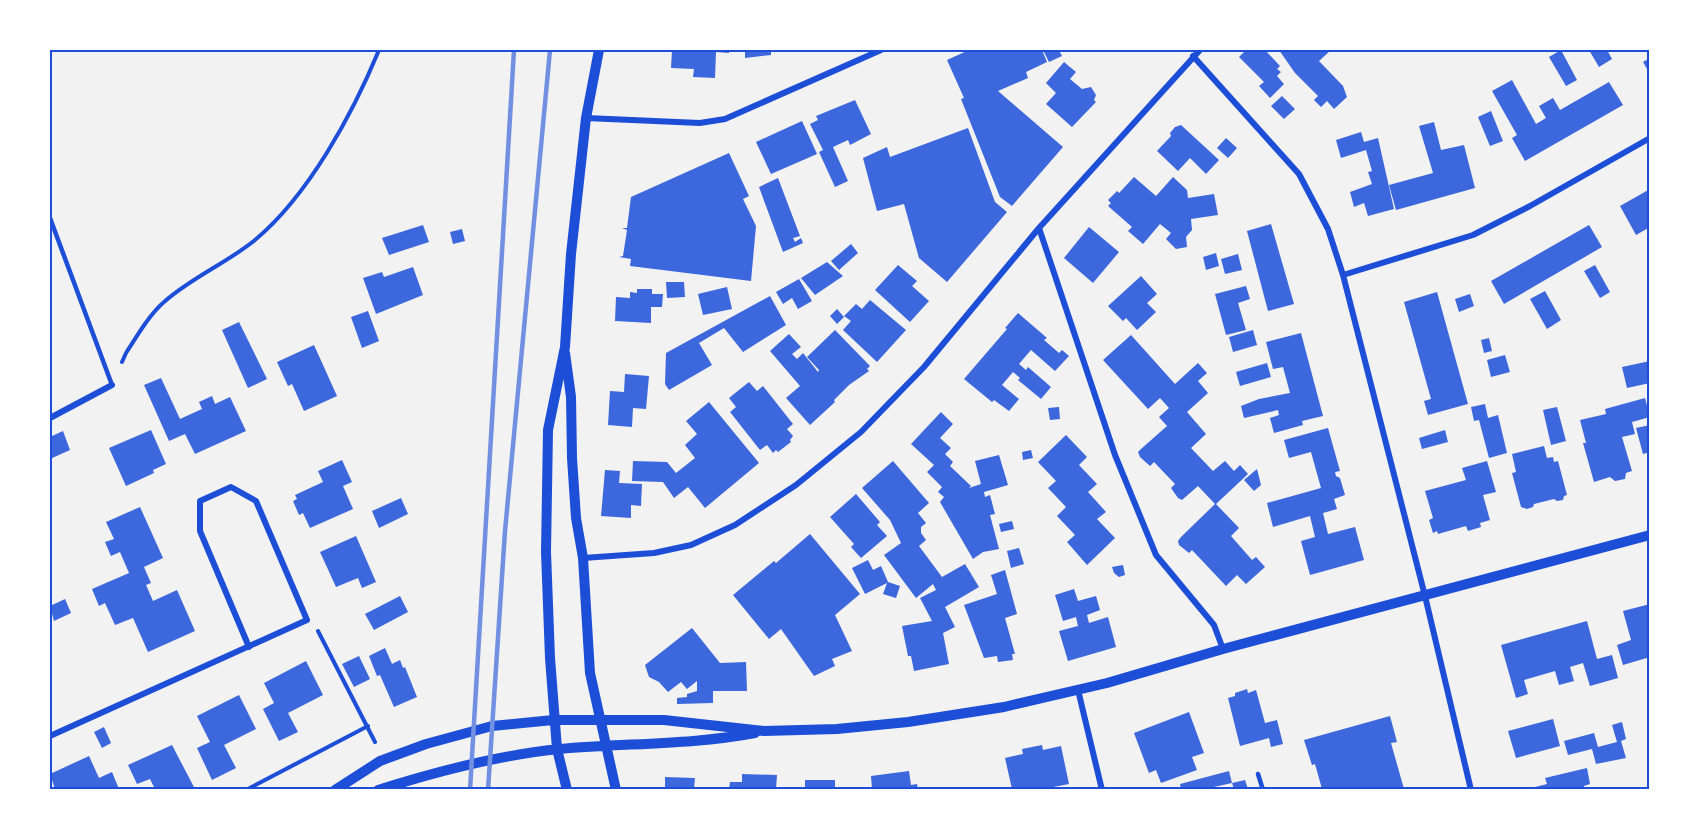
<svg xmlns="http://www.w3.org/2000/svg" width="1699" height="839" font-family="'Space Grotesk',sans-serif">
<rect width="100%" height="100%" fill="#f2f2f2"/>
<path fill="#3d67dc" d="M672,50H729V53L716,52L715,78L693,77L694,69L671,68Z
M745,50H771V55L745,58Z
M969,50H1042L1047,62L1026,72L1028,78L998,91L1063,147L1012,206L1000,197L961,99L964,98L947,60Z
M1043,50H1059L1062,56L1049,62Z
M1246,50H1265L1280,66L1277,69L1281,72L1277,76L1284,84L1270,98L1259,86L1264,82L1239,57Z
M1279,50H1331L1319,61L1343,86L1347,97L1334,109L1327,101L1321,107L1314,100L1318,96L1295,73Z
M1561,50L1577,80L1566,86L1549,57Z
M1589,50H1607L1612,59L1599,67Z
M1650,58V74L1643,62Z
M1064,62L1076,72L1070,79L1082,89L1091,87L1096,95L1094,100L1096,102L1072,127L1046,104L1056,93L1046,83Z
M1512,80L1536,124L1546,118L1539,106L1553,98L1560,110L1609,82L1623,105L1525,161L1512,138L1517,135L1492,91Z
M1282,96L1295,109L1284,119L1271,106Z
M855,100L871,134L850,145L848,140L833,147L848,181L835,187L819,152L823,150L810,124L818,120L816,116Z
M1491,111L1503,141L1490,146L1478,117Z
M802,121L817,154L771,174L756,142Z
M1434,122L1441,150L1464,145L1475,188L1396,210L1389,185L1433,173L1419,126Z
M1181,125L1219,160L1206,174L1190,158L1178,171L1157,151L1171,136L1170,133L1175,127Z
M968,128L995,202L1007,212L947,282L919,258L904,204L877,211L863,158L887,147L890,157Z
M1361,132L1364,142L1378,138L1394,209L1368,216L1364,203L1354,207L1350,192L1372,184L1368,172L1372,171L1366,150L1341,158L1336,140Z
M1226,138L1237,148L1228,158L1217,148Z
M729,153L749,196L743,199L756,226L751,281L630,266L631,259L619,257L623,256L627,230L622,228H627L631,197Z
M1134,177L1156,196L1173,177L1187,190L1188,198L1214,194L1218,215L1191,219L1192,230L1186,237L1187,247L1176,249L1166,239L1171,233L1160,224L1143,244L1128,231L1132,227L1108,206L1111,203L1108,200L1117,191L1119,193Z
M778,178L800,236L793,238L795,242L801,238L803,243L783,252L759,187Z
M1650,189V227L1636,235L1620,206Z
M1271,224L1294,304L1268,311L1247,231Z
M423,225L429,242L389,255L382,238Z
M1589,225L1602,247L1504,304L1491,281Z
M1089,227L1119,252L1093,283L1064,258Z
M462,229L465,241L453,244L450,232Z
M851,244L858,253L839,270L831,261Z
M1216,253L1219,266L1206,270L1203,257Z
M1238,254L1242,270L1225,274L1221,259Z
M827,262L843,276L815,295L801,278Z
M898,265L917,281L912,286L929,301L910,322L875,290Z
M1595,265L1610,292L1600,298L1584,271Z
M413,267L423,295L376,314L363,278L382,272L384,277Z
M1141,276L1157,294L1147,303L1156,312L1137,330L1126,318L1123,321L1108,306Z
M799,279L812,301L798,309L792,298L783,304L776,292Z
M666,282H684L685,297L667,298Z
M1246,286L1250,299L1238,303L1246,330L1226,335L1215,294Z
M727,287L732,309L703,315L698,294Z
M637,289H652V294H663L662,307H651V323L615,321L616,297L630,298V292L637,293Z
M1545,291L1561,320L1547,329L1530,299Z
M1437,292L1468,404L1428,415L1424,401L1431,399L1404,302Z
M1470,294L1474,306L1459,312L1455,299Z
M770,296L786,325L743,352L724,328L699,343L712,365L669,390L665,384L666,353Z
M870,300L906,330L877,362L843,330L851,321L844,316L856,304L862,309Z
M837,309L844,317L837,324L830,316Z
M368,311L379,341L362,348L351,317Z
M1018,313L1047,338L1044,340L1059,353L1062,350L1069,356L1055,371L1031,350L1019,364L1026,370L1028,367L1051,387L1041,399L1018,380L1020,378L1013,372L1002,385L1019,399L1009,411L994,400L992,402L964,379L1007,329L1005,328Z
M239,322L267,379L248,388L222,330Z
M835,330L870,366L867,369L869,371L849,385L834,400L835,402L810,425L786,398L800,386L770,351L789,334L801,347L792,354L797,359L803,353L818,372L819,370L807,357Z
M1253,330L1257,345L1233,352L1229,337Z
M1301,333L1323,416L1302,421L1303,425L1274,433L1270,418L1279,415L1278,410L1244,418L1241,406L1259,399L1290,393L1283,367L1273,369L1266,342Z
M1131,335L1175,384L1198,363L1207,373L1198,381L1208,393L1187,412L1206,434L1191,448L1213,471L1225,461L1234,471L1240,465L1248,474L1216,504L1239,528L1231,536L1252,560L1256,557L1265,567L1246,584L1237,575L1226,586L1192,550L1189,553L1179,545L1178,541L1181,537L1215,504L1198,486L1182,500L1178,498L1171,488L1175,484L1154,462L1150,466L1140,457L1138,452L1141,449L1167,426L1159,417L1169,408L1160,398L1148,409L1103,360Z
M1489,338L1492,351L1484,353L1481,340Z
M314,345L337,396L304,411L292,384L288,386L277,362Z
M1505,355L1510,372L1491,377L1487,360Z
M1650,361V383L1627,388L1622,367Z
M1267,363L1271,377L1240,386L1236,372Z
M625,374L649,376L646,409L633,408L632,427L608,425L610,391L624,392Z
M161,378L180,419L202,409L199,402L212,396L215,404L230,397L246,431L195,454L185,434L169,441L144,385Z
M749,382L757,391L763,386L793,424L787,429L793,436L790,440L791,442L778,452L776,450L773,453L767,445L760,450L730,412L736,407L729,398Z
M1645,398L1650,417L1632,422L1635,434L1622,437L1632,471L1626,473L1625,479L1615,481L1610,477L1594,482L1583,443H1586L1580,420L1606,414L1605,409Z
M709,402L759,463L705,508L688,487L674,498L663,482L632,481L633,461L667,462L676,473L695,458L685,445L697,434L686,421Z
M1485,404L1488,418L1498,415L1507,453L1489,458L1479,420L1474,421L1471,407Z
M1059,407L1060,419L1050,420L1048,408Z
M1557,407L1566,441L1551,445L1543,410Z
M941,412L953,424L940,438L951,448L945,454L953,462L950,466L971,486L969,488L981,484L975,461L999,455L1008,485L984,492L985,497L990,495L995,514L990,515L999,549L983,552L973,559L940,502L944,497L938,492L942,487L927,472L934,465L911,444Z
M1650,425V452L1643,454L1636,428Z
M1328,428L1340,471L1335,472L1336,476L1340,478L1345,495L1334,499L1337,509L1323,513L1328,534L1355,527L1364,560L1310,575L1301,541L1315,537L1310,516L1273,527L1267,503L1321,488L1311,452L1289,458L1284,440Z
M151,430L166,464L153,470L154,473L126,486L109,448Z
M1445,430L1448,442L1422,449L1419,438Z
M63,431L70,450L50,459V437Z
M1066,435L1087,457L1079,465L1097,484L1088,492L1106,512L1097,519L1115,538L1087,565L1067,542L1075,535L1057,516L1066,507L1048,488L1056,481L1038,462Z
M1544,446L1547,458L1553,457L1554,462L1558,461L1567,495L1564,496L1563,500L1557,501L1554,499L1534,504L1533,507L1527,509L1521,507L1512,473L1516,472L1512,454Z
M1031,450L1033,458L1023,460L1022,452Z
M342,460L352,482L343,486L353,509L310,528L303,513L299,515L293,501L297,499L295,495L323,482L318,471Z
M893,461L929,503L918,513L926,523L921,527V533L926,540L919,546L942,577L965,564L979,587L945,607L955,627L943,633L949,664L914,671L911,656H908L902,626L932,621L920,598L936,590L933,584L916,598L884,555L901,543L890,520L862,488Z
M1487,461L1496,492L1483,495L1490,520L1480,523L1481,527L1468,531L1466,526L1438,534L1437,531L1433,533L1429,520L1433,518L1425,491L1466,480L1462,468Z
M1257,469L1261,485L1254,491L1244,480Z
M605,470L620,471L619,483L642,484L641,506L631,505V518L601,516Z
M856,494L880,522L877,525L887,536L861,558L851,547L854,544L830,517Z
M401,498L408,514L379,528L372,511Z
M140,507L163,558L144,567L151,583L146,585L153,601L177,590L195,631L148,652L133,618L115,625L105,603L99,606L92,589L129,573L120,552L111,556L105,542L114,539L106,522Z
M1012,521L1014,529L1001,532L999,524Z
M810,534L860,594L835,615L852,651L832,659L835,666L814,676L781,629L769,639L733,595L774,561L776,563Z
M356,536L376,582L362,588L358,578L336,587L320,552Z
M1019,548L1024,564L1011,568L1007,551Z
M868,560L873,570L881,566L888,582L900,586L896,598L883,594L887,583L865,594L852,568Z
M1123,565L1125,575L1119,577L1114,573L1112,567Z
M1005,570L1017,614L1005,618L1015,654H1012L1013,660L998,662L997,656L984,658L964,605L997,594L991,575Z
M1074,589L1078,601L1096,596L1100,610L1087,615L1089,623L1108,617L1116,647L1068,661L1059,631L1078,626L1076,617L1063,621L1055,595Z
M400,596L408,612L374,630L365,614Z
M65,599L71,613L54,621L50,606Z
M1650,604V657L1623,665L1617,645L1631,640L1623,611Z
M1587,621L1597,659L1612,655L1618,678L1590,686L1583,663L1570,667L1574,681L1559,685L1555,671L1524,680L1528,694L1516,698L1501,645Z
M692,628L720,663L746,662L747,691H713V703L677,704V698L687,697V694L697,691V681L687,689L681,682L668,692L659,682L649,677L645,665Z
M385,648L392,664L400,660L403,668L405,667L417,697L394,707L380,675L377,676L369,656Z
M359,656L370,679L354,687L342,664Z
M306,661L323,695L288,713L298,732L279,741L263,709L274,703L264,683Z
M1247,689L1248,693L1256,690L1265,723L1277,720L1283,744L1271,747L1269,738L1240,746L1228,698L1235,696V693Z
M239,695L256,729L224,745L236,768L212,780L197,748L210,742L197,716Z
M1189,712L1204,753L1192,757L1197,770L1161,783L1156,770L1149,773L1134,733Z
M1390,716L1397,742L1391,743L1404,789H1322L1315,764L1312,765L1304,740Z
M1553,719L1560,746L1516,758L1508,731Z
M1622,722L1626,739L1621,741L1626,758L1596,764L1592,749L1568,755L1564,741L1594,733L1598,747L1617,742L1612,725Z
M104,727L111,743L102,748L94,732Z
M172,745L195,789H155L150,779L137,784L128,765Z
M1042,745L1043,750L1061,746L1069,784L1043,789H1012L1005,758L1023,754L1022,749Z
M89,756L99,778L112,772L119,789H55L50,774Z
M1587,768L1590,784L1584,786V789H1527L1547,784L1545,778Z
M909,771L911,785L917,784L918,789H872L871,776Z
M1229,771L1232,783L1205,789H1181L1180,784Z
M742,774L777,775L776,789H729L730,782H742Z
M665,777L695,778L694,789H665Z
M805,780H835V789H805Z
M1245,780L1248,789H1234L1232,783Z"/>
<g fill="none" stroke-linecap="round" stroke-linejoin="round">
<path stroke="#1d4ed8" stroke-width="4" d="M122,362L126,353C137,336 149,315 164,302C192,277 227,263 255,240C309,195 353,113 379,50
M318,631L375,742
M246,790L368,726"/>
<path stroke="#1d4ed8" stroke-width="4.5" d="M50,218L112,385
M1258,774L1263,790"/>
<path stroke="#1d4ed8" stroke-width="6" d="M1193,56L1299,174L1328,229L1343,275L1425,596L1471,790
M586,118L700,123L725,119L881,50
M1039,228L1115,455L1156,555L1214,625L1223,649
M1343,275L1473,235L1530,206L1650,138
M50,418L112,385
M583,558L654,553L691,545L735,525L796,485L861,432L924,367L1039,228L1200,50
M1078,690L1102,790
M50,736L307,620L256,501L231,487L200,501V531L249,647"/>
<path stroke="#1d4ed8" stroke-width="10" d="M565,353L571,397L572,458L576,518L583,558L590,673L616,790
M335,790L380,761L426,744L492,726L553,720H664L764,731L837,729L908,722L1004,707L1107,683L1223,649L1650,535
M378,790C438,771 498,755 560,749C625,743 691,745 755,733
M567,790L557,749L550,658L546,552L548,430L565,347L571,254L586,118L599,50"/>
<path stroke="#7290e2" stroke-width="4.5" d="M470,790L514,50
M488,790L505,531L550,50"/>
</g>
<rect width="1699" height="839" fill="none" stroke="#ffffff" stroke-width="102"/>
<rect x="51" y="51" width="1597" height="737" fill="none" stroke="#1d4ed8" stroke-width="2"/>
</svg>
